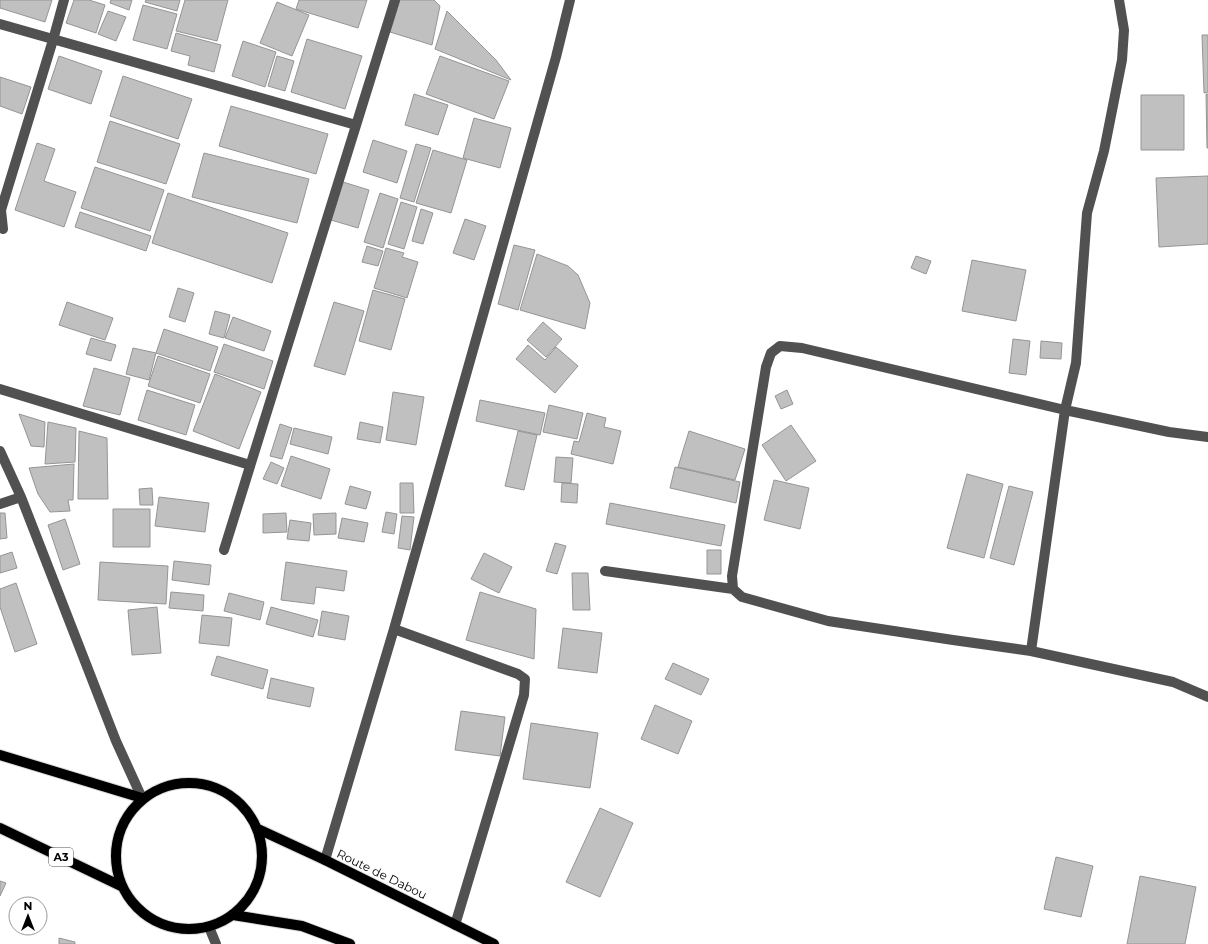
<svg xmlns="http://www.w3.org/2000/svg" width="1208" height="944" font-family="Montserrat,sans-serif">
<rect width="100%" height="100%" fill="#fff"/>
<path fill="#c0c0c0" stroke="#959595" d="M0,0H52L45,22L0,8Z
M74,0H89L105,5L96,33L66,23Z
M111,0H132L129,10L110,3Z
M146,0H180L177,11L145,2Z
M185,0H228L217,41L176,31Z
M299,0H367L358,28L296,9Z
M400,0H434L440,6L432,45L390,32Z
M277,2L309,15L292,56L260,43Z
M143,5L177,14L167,49L133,40Z
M108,11L126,17L116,41L98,34Z
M447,11L496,60L511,80L435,49Z
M176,33L221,45L214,72L188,65L190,56L171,51Z
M1202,35H1208V92L1204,93Z
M307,39L362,56L345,109L291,92Z
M243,41L276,52L265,87L232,76Z
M59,56L102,71L91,104L48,89Z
M277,56L294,61L285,91L268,86Z
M440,56L509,81L494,119L426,94Z
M123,76L192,99L178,139L110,116Z
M0,77L31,87L22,114L0,106Z
M414,94L448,105L438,135L405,125Z
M1206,94H1208V148H1207Z
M1141,95H1184V150H1141Z
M231,106L328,134L316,174L219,146Z
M474,118L511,128L500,168L463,158Z
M110,121L180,144L166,184L97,162Z
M373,140L407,151L397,183L363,172Z
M37,143L55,149L44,181L76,192L64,227L15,210Z
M416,144L431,148L414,202L400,198Z
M433,150L467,160L451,213L416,203Z
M204,153L309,179L297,223L192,197Z
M95,167L164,190L150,231L81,208Z
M1208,176V244L1159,247L1156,178Z
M343,182L369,190L358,228L331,220Z
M168,193L288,233L272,283L152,243Z
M380,193L398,199L383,248L364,242Z
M401,202L417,207L404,249L388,244Z
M421,209L433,213L423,244L412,241Z
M80,212L151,236L146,251L75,227Z
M465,219L486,226L474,260L453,253Z
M514,245L535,250L518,310L498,304Z
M367,246L383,251L378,266L362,262Z
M386,248L404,253L402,257L418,262L407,298L374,288Z
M537,254L568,266L578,275L590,303L585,329L520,310Z
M916,256L931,261L926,274L911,268Z
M972,260L1026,270L1016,321L962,311Z
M178,288L194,293L185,322L169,317Z
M373,290L405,299L391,350L359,341Z
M67,302L113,318L105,340L59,325Z
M334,302L364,311L345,375L314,366Z
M215,311L230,315L224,338L209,334Z
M233,317L271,331L264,351L225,338Z
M543,322L562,339L546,357L527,340Z
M164,329L218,347L210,371L156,353Z
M91,338L116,345L111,361L86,354Z
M1013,339L1030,341L1026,375L1009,373Z
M1041,341L1062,343L1061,359L1040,358Z
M224,344L273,361L264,389L214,372Z
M528,345L545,360L556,347L578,366L555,393L516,359Z
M133,348L156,353L149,380L126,374Z
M158,356L210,374L200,403L148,386Z
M94,368L130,378L120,415L83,406Z
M215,374L261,392L239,449L193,431Z
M147,390L195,405L186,435L138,420Z
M787,390L793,404L781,409L775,396Z
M393,392L424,397L416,445L386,440Z
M480,400L545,413L540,435L476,421Z
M549,405L583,413L577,439L543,432Z
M587,413L606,418L604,427L621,431L613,464L571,454L574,441L579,442Z
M19,414L45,422L44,447L31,446Z
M48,422L76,428L75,462L45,464Z
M360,422L383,427L380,443L357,439Z
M280,424L292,428L282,459L270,456Z
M791,425L816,461L786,481L762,445Z
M294,428L332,437L328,454L290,444Z
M79,431L107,438L108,499H78Z
M518,431L537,435L524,490L505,486Z
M689,431L745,449L735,480L678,467Z
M291,456L330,469L321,499L281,486Z
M556,457L573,458L571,483L554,482Z
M271,462L284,468L277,484L263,479Z
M74,464L73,500H68L70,511L50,512L38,494L29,468Z
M675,467L740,482L736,503L670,488Z
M967,474L1003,484L984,558L947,548Z
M774,480L809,488L800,529L764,520Z
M400,483H413L414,513H400Z
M562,483L578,484L577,503L561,502Z
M350,486L371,492L366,509L345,504Z
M1009,486L1033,492L1014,565L990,558Z
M152,488L153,505H140L139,489Z
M159,497L209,503L205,532L155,526Z
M610,503L725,525L721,546L606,524Z
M113,509H150V547H113Z
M386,512L397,514L394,534L382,532Z
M0,513H5L7,538L0,539Z
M286,513L287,532L263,533V514Z
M336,513V534L314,535L313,514Z
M402,516L414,517L410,550L398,548Z
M342,518L368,523L364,542L338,538Z
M65,519L80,564L63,570L48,525Z
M290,520L311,523L309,541L287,539Z
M555,543L566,546L557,574L546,571Z
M707,550H721V574H707Z
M12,552L17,568L0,573V556Z
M484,553L512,567L499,593L471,579Z
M174,561L211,565L209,585L172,580Z
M100,562L168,566L166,604L98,600Z
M286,562L347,571L344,591L316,587L314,604L281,600Z
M572,573H588L590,610H573Z
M16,583L37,644L15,652L0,607V589Z
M171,592L204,595L203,611L169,608Z
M480,592L536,609L534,659L466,640Z
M229,593L264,602L260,620L224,611Z
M157,607L161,653L132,655L128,610Z
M271,607L318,620L313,637L266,624Z
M322,611L349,616L345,640L318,635Z
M202,615L232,618L229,646L199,643Z
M563,628L602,633L597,673L558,668Z
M217,656L268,670L263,689L211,675Z
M673,663L709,679L701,695L665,679Z
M271,678L314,688L310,707L267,698Z
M655,705L692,721L678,754L641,739Z
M461,711L505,717L500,756L455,750Z
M531,723L598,733L590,788L523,779Z
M600,808L633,823L600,897L566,882Z
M1056,857L1093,866L1081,917L1044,909Z
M1140,876L1196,887L1185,944H1127Z
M0,881L6,883L0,896Z
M59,938L75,942V944H59Z"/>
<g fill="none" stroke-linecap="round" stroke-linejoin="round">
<g stroke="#dbdbdb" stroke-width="12">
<path id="major" d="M0,755L142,798
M116 856a73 73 0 1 1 146 0a73 73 0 1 1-146 0Z
M0,828L121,886
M258,829L325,860L494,944
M233,915L302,926L350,944"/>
</g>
<path stroke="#515151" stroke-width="10" d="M0,24L356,125
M3,229L1,210L53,40L64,0
M0,389L250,465
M1208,437L1169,432L1065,410L802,348L780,346L771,353L766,367L732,576L733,589L742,597L828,621L953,640L1031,651L1173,682L1208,697
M0,451L21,497L116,741L142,798
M0,504L21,497
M224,550L395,0
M605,571L733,589
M394,629L518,674L525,679L524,695L455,925
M1031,651L1065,410L1076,363L1087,213L1104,151L1122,60L1124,30L1119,0
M325,860L394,629L556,57L570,0
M209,927L216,944"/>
<use href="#major" stroke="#000" stroke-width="10"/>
</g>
<g text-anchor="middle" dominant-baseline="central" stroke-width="4" stroke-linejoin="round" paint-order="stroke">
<rect fill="#fff" stroke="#4c4c4c" stroke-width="1" x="49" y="848" width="24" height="18" rx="3"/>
<g font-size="11" font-weight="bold" fill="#000">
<text x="61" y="857">A3</text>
</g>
<g font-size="12" fill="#000" stroke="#fff">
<text transform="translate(382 874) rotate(26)">Route de Dabou</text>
</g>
</g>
<g transform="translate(28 916)"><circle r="19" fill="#ffffff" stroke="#999999"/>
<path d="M0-3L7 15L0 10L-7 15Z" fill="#000000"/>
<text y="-6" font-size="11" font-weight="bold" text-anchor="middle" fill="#000000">N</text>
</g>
</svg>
